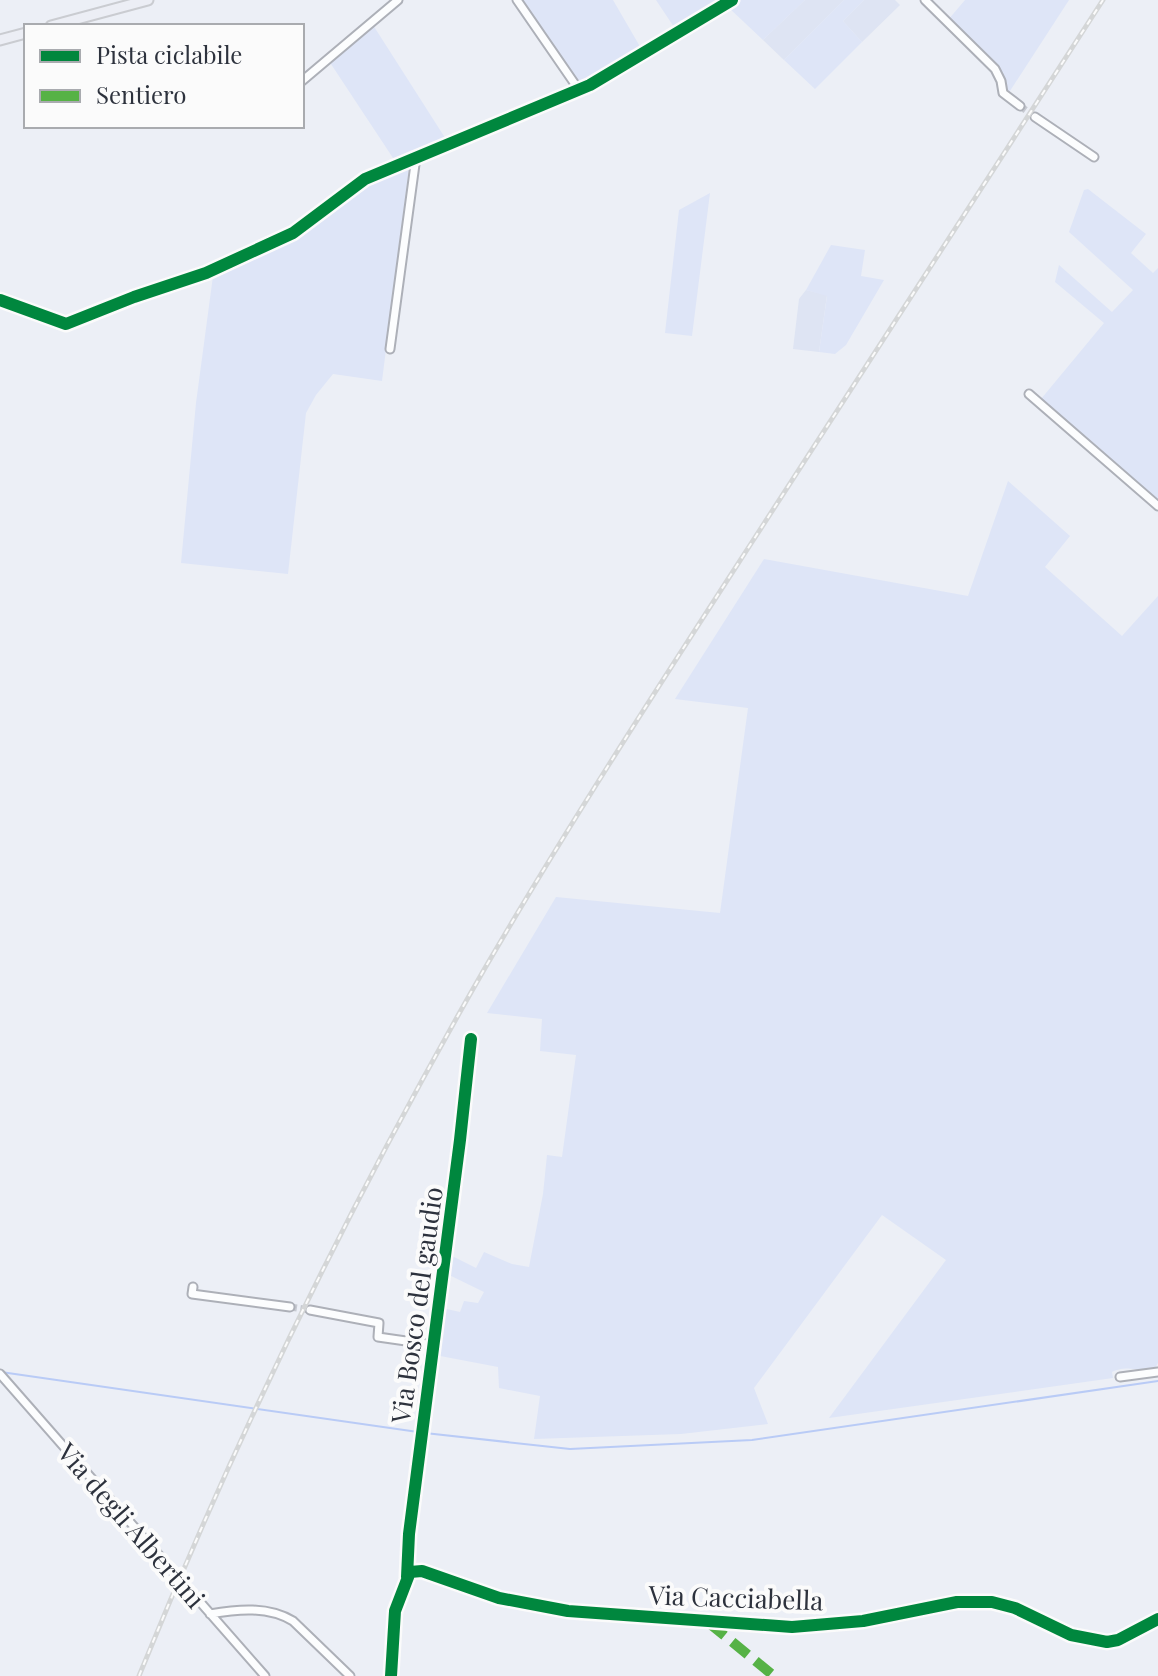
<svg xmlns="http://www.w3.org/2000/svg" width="1158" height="1676" font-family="'Playfair Display',serif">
<rect width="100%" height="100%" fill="#eceff6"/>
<path fill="#dee4f3" d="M805,0H844L784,60L763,40Z
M864,0H895L900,5L862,42L843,21Z
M806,290L827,295L819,352L793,349L799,299Z"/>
<path fill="#dee5f7" d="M520,0H613L642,50L579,87Z
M656,0H726L676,30Z
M739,0H805L763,40L728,7Z
M844,0H864L843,21L862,42L815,89L784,60Z
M965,0H1069L1008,94L1001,72L948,20Z
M373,25L449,144L406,160L409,168L382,381L333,374L316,395L306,413L288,574L181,563L196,403L213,276L282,242L280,233L305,220L348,187L395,161L329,61Z
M1088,189L1146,234L1131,253L1153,273L1158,268V502L1041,399L1104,323L1055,282L1059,265L1112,312L1133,290L1069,232L1084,190Z
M710,193L692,336L665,333L679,210Z
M831,245L865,250L861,276L884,280L846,345L835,354L819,352L827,296L806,290Z
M1008,481L1070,536L1045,567L1122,636L1158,596V1363L1155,1368L1139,1371C1134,1367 1118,1368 1112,1372L1113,1378L829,1418L946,1260L882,1215L754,1388L768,1424L681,1434L534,1439L540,1396L499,1388L498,1367L435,1355L442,1308L460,1312L464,1301L478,1303L484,1292L445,1273L448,1254L476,1268L484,1252L512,1264L529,1267L543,1194L547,1155L562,1157L576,1055L540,1051L542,1019L487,1013L556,897L720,913L748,708L675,699L764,559L968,596Z"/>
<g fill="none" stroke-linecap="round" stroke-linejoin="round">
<path stroke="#b9cbf6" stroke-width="2" d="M1,1372L418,1432
M425,1433L570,1449L752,1440L1158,1381"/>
<path stroke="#c6c9d1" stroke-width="7" stroke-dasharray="7 3.5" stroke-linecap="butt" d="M1020,106L1035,117
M290,1307L310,1310"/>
<g stroke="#adb0b8" stroke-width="11">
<path id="minor" d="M517,0L579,90
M925,0L995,69L1001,81L1003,93L1020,106
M302,81L398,0
M1035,117L1094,157
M0,300L66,324L134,297L206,273L293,233L365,179L590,85L732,0
M390,349L416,157
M1029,394L1158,506
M193,1287L192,1294L290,1307
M310,1310L379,1323L378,1337L434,1345
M0,1374L265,1676
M1120,1377L1158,1372
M407,1577L409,1534L460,1140L471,1039
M210,1614C238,1609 268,1606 293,1621L350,1676
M391,1676L395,1611L410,1572L422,1571L499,1598L568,1611L792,1627L863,1621L957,1602H992L1015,1608L1071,1635L1107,1642L1118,1640L1158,1619"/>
</g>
<g stroke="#caccd1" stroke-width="13">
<path id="major" d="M51,26L148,0
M0,40L26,33"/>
</g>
<use href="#minor" stroke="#fcfdfe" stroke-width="7"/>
<use href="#major" stroke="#eceef5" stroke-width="9"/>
<g stroke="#d4d6d7" stroke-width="5">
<path id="rail" d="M139,1676C238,1432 354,1196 485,968C570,822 662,681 754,539C870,360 987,180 1103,0"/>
</g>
<use href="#rail" stroke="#fbfbfb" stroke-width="2" stroke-dasharray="6" stroke-linecap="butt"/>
<path stroke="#56b246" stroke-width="10" stroke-dasharray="20 10" stroke-linecap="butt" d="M709,1623L774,1676"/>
<g stroke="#fbfbfb" stroke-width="17">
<path id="cycleway" d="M0,300L66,324L134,297L206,273L293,233L365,179L590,85L732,0
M407,1577L409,1534L460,1140L471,1039
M391,1676L395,1611L410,1572L422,1571L499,1598L568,1611L792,1627L863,1621L957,1602H992L1015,1608L1071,1635L1107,1642L1118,1640L1158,1619"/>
</g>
<use href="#cycleway" stroke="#00873e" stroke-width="12"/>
</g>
<g text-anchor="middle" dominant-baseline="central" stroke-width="8" stroke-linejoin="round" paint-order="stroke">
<g font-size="26" fill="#2d323d" stroke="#fbfbfb">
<text transform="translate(416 1305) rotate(-82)">Via Bosco del gaudio</text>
<text transform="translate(132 1525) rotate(49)">Via degli Albertini</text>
<text transform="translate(736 1597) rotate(2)">Via Cacciabella</text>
</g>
</g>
<rect x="24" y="24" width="280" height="104" fill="#fbfbfb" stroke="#a9abaf" stroke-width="2"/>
<rect x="40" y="50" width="40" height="12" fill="#00873e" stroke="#a9abaf" stroke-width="2"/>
<text x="96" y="64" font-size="24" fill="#2d323d">Pista ciclabile</text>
<rect x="40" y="90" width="40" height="12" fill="#56b246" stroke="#a9abaf" stroke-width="2"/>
<text x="96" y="104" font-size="24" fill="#2d323d">Sentiero</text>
</svg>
